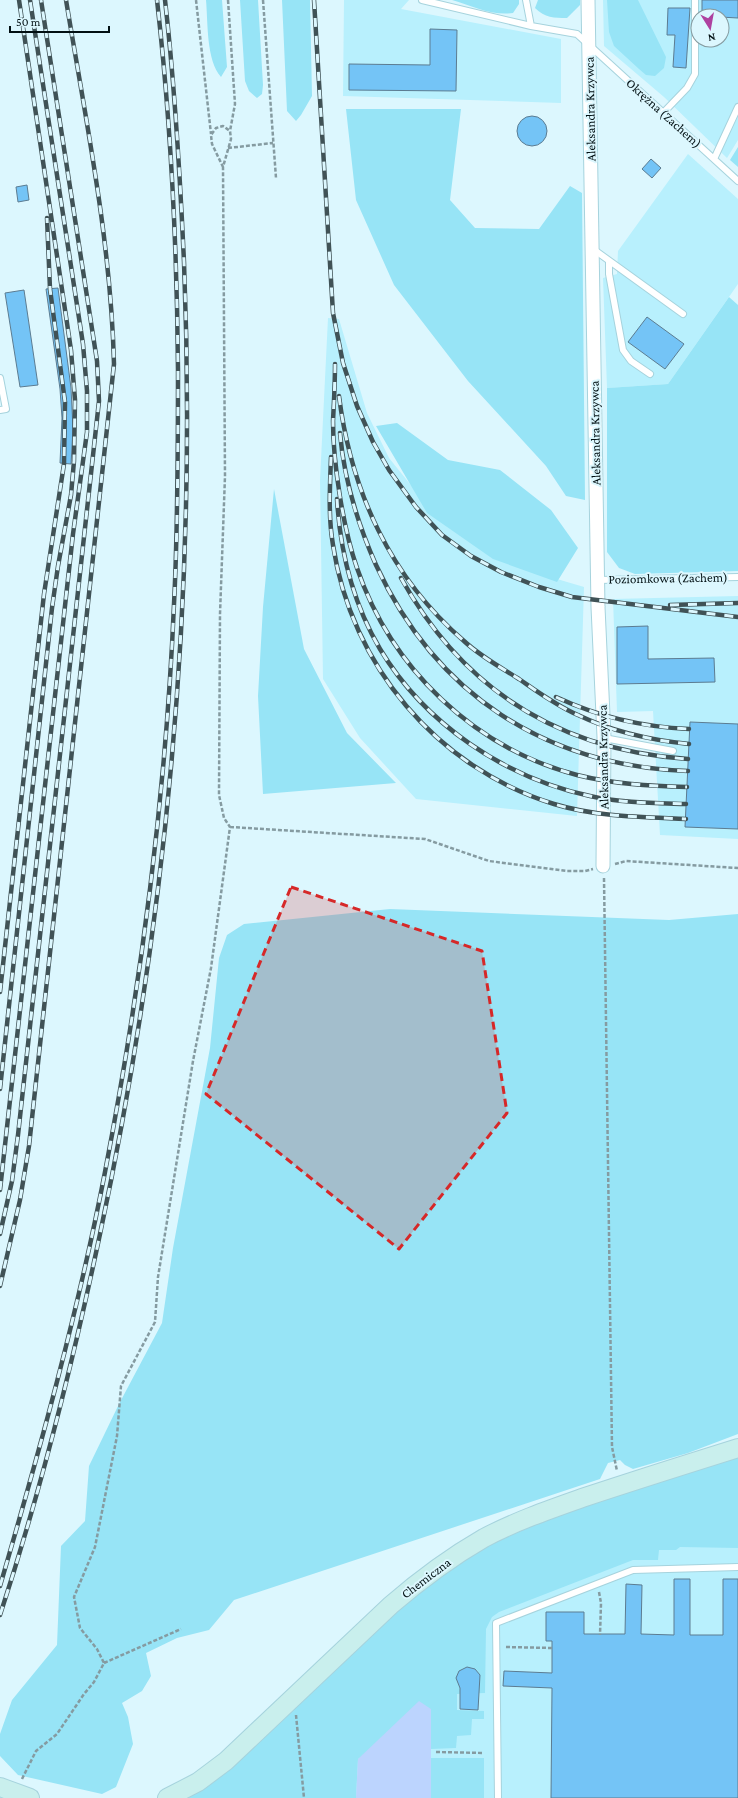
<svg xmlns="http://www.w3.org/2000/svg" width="738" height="1798" font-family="'Crimson Pro',serif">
<rect width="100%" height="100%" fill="#dcf7fe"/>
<path fill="#b8f0fd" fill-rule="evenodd" d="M344,0H409L401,9L561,39V103L343,96Z
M603,0H738V140L727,158L664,97L604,46ZM698,16H722V40H698Z
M688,154L738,199V284L668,384L607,388L603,278L617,274L618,251Z
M328,318L339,319L367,413L389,458L431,510L530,571L584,587L577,816L416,799L360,738L323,679L320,480Z
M738,596V839L660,835L653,711L617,712L613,599Z
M738,1516V1798H320L490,1607Z"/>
<path fill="#97e4f6" d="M206,0H222L227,67L221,77C206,60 208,22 206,0Z
M240,0H258L263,85L262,94L257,98L249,91L245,81Z
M282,0H310L312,96L301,115L296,121L287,111Z
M452,0H519V4L513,13C492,16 472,6 452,0Z
M538,0H580V5L567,18C554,18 545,18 535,8Z
M607,0H638L666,57L664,68L655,76L646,75L639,69L614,46L609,32Z
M346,109H461L450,200L475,228L539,229L570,186L582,193L585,500L566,496L546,466L468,381L394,285L356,200Z
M738,147V167L730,160Z
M729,297L738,305V571L635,574L619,568L607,552V388L668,384Z
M397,423L448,460L500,470L551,510L578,548L557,582L493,559L427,513L376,426Z
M274,489L304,649L347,733L396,783L263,794L258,696L263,607Z
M390,909L669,920L738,914V1434L688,1453L633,1469L625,1465L620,1460L608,1463L600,1479L234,1600L209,1630L177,1638L146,1653L151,1676L142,1691L122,1703L128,1717L133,1744L116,1787L102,1794L18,1775L0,1756V1734L12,1700L57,1645L61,1546L85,1521L89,1466L119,1404L162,1323L173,1248L210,1048L219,958L227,935L244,924Z
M738,1456V1548L680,1547L676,1550H659L658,1560H633L499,1612L492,1617L486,1629L485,1693L457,1694V1710L484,1711V1719H472L471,1735L457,1736L456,1748L431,1749V1709L358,1759L356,1798H186L392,1614L444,1572L499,1539L541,1520Z
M431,1758H484V1798H431Z"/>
<path fill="#bcd4fe" d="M419,1701L431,1709V1798H356L358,1759Z"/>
<path fill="#74c4f6" stroke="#5c7c91" d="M702,0H738V18L702,16Z
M668,8H690L686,68L673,67L675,35H667Z
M430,29L457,30L456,91L349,90V64L430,65Z
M517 131a15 15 0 1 1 30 0a15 15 0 1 1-30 0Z
M651,159L661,168L652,178L642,169Z
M27,185L29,200L18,202L16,187Z
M58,288L71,388L73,429L71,464L60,463L62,418L60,389L46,289Z
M24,290L38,385L20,387L5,293Z
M647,317L684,344L665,369L628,342Z
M648,626V659L714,658L715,682L617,684V627Z
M690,722L738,724V829L685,827Z
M674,1579H690V1635H723V1579H738V1798H551L552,1688L503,1686L504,1671L552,1673V1641H546V1612H584V1634H625L626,1584L642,1585L641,1634L674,1635Z
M467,1667L475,1669L480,1675L478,1710L460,1709V1688L456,1678L459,1671Z"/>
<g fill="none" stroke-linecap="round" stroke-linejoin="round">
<g stroke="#a6d3dd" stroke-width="8">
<path id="lane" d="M422,0L531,26L577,34L738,181
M526,0L531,26
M663,113L687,88L695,74V0
M714,159L738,107
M593,249L683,314
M609,261V274L623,350L631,361L650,374
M0,378L6,409L0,410
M598,580L738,577
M604,738L673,751
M498,1798L496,1623L633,1570L738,1567"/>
</g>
<g stroke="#a6d3dd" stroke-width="15">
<path id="street" d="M588,0L598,607L604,737L603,866"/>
</g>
<g stroke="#a6d3dd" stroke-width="20">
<path id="secondary" d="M0,1787L30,1798
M167,1798L198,1782L226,1761L391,1605C420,1580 451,1557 484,1538C516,1521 551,1509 585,1497C636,1480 687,1464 738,1448"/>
</g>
<path stroke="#859ba1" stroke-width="2.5" stroke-dasharray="4 2" stroke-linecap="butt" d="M196,0L211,134
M228,0L235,104L230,131
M263,0L276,178
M228,148L273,143
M230,827L425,839L489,861L567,871H585L593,869
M615,864L626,861L738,868
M604,878L612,1447L617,1471
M599,1592L601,1603L600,1635
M506,1647L553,1648
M104,1663L181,1629
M296,1715L304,1798
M436,1752L484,1753
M22,1779L36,1751L57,1734L84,1694L94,1682L104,1663L97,1649L80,1628L74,1597L95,1547L117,1436L121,1386L155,1322L158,1277L193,1061L211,968L230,827L224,818L219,795L220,614L225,476L223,167L231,139L230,131L223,126L216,128L211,135L212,144L223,167"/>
<use href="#lane" stroke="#fff" stroke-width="6"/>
<use href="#street" stroke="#fff" stroke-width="13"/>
<use href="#secondary" stroke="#c9efed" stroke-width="18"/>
<g stroke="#405256" stroke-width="4.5">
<path id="rail" d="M314,0L333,313L343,363L357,406L373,442L389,470L416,507L442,535L471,556L501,572L539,587L572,597L738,617
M335,364C335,383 334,402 333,421C333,463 343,528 357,568C391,668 474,748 577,775C613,784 650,786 687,787
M339,396C351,491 390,577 464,641C480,656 500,667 519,679C538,692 557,706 578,715C613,732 650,740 689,744
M340,433C344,480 357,522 376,565C436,695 546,766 688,771
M331,457C330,486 328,516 333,545C351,665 437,768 554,804C597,817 641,817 686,819
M337,499C340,551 353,603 380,649C425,724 505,778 590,796C621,803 654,803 686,804
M401,578C464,691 560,750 688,759
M670,605L738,603
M556,697C599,717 642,727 689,729
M0,992L44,594L64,464L65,402L50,289L47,218
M0,1089L52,608L58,566L71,495L74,461L75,400L71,350L19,0
M0,1190L73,534L87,432V391L83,344L30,0
M0,1234L12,1181L18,1135L99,401L97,361L41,0
M0,1286L20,1200L29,1146L114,364C111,242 86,121 66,0
M0,1586C40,1449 78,1312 105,1172C141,985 166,794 174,604C178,526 178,448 178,370C177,247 171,123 157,0
M0,1615C41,1490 73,1362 100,1234C168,915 197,588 184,262C180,175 175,87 165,0"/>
</g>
<use href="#rail" stroke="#dcf7fe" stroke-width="3" stroke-dasharray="9" stroke-linecap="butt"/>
</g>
<path fill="#d62828" fill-opacity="0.2" stroke="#d62828" stroke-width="3" stroke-dasharray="8 5" stroke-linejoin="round" d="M291,887L482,951L507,1113L399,1249L206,1094Z"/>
<g text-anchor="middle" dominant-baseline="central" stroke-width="4" stroke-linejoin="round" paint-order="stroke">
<g font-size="13" fill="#021013" stroke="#dcf7fe">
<text transform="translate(590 109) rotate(-91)">Aleksandra Krzywca</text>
<text transform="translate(664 113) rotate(42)">Okrężna (Zachem)</text>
<text transform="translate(595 433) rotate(-91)">Aleksandra Krzywca</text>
<text transform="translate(668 578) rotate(-1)">Poziomkowa (Zachem)</text>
<text transform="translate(603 757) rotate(-91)">Aleksandra Krzywca</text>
<text transform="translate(426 1578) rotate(-37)">Chemiczna</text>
</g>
</g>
<g transform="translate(710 28) rotate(169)"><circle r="19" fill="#dcf7fe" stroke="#859ba0"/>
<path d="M0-3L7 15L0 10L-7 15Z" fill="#ae41a0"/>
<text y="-6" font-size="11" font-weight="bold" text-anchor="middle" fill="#021013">N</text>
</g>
<path d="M10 26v6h99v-6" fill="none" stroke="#021013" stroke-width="2"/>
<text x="16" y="26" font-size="12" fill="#021013" stroke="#dcf7fe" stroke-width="3" paint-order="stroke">50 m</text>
</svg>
